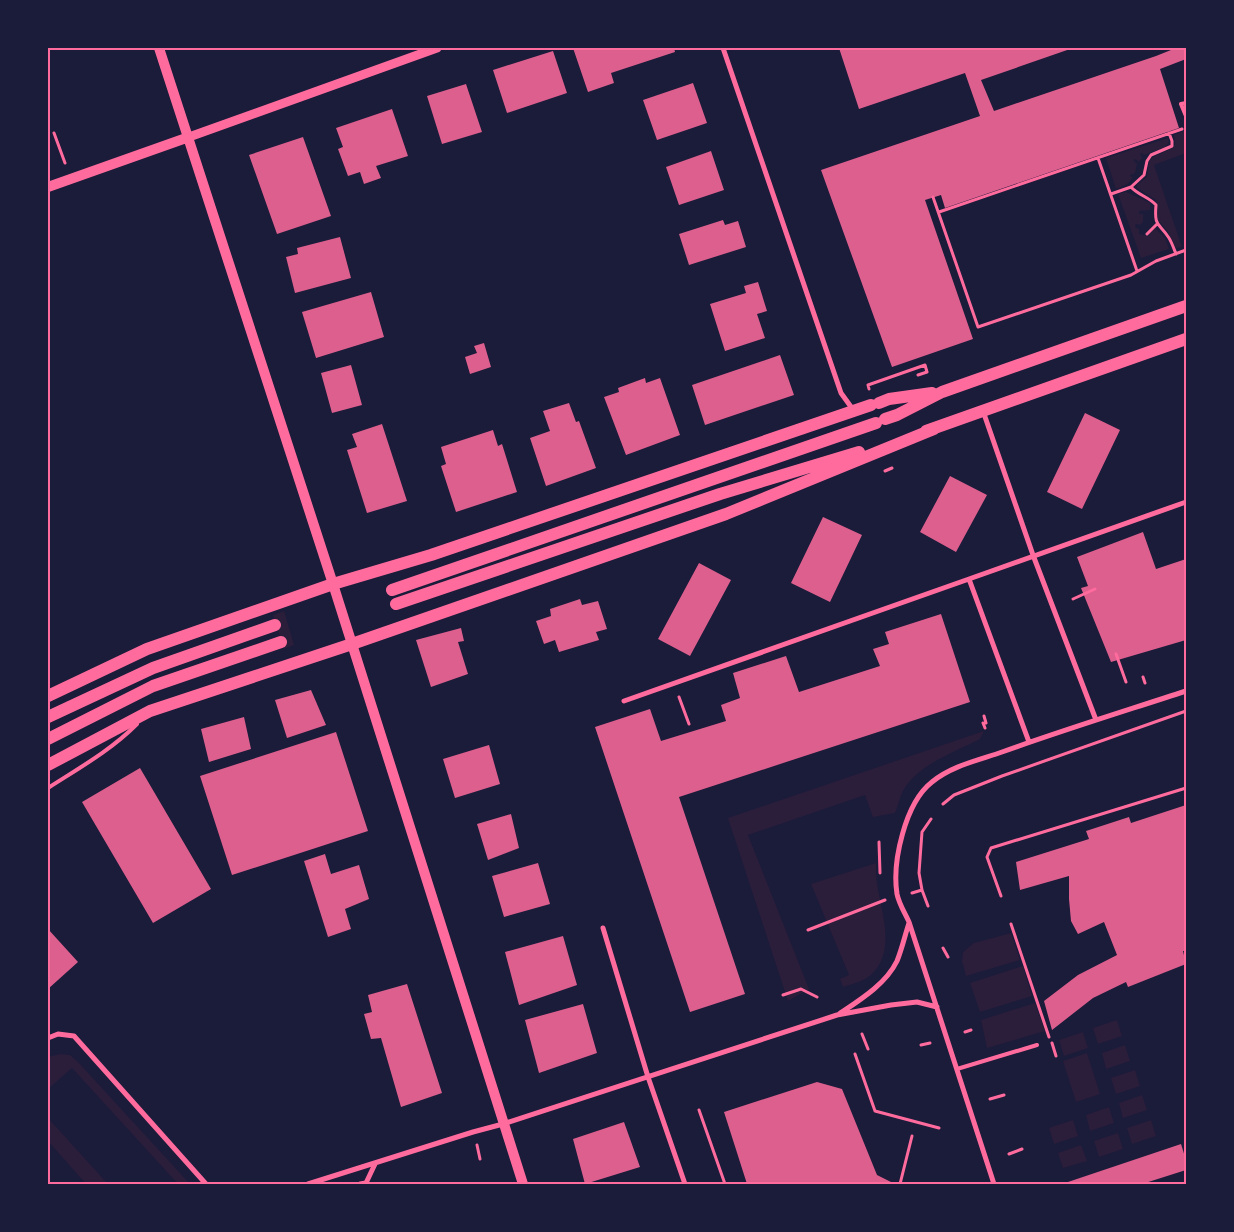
<svg xmlns="http://www.w3.org/2000/svg" width="1234" height="1232" font-family="'Alegreya Sans',sans-serif">
<rect width="100%" height="100%" fill="#1b1b3a"/>
<path fill="#2a1e3b" d="M1186,130V153L1154,165L1182,247L1176,248L1168,232L1158,220L1156,200L1137,188V185L1147,177L1149,161L1153,157L1173,148L1175,144L1174,135Z
M1168,138L1169,142L1165,147L1144,155L1142,153L1140,154L1142,158L1139,162L1135,159L1134,161L1137,164L1135,173L1130,175L1131,177L1133,176C1130,184 1124,186 1116,189L1106,158Z
M1126,192L1150,203V210L1139,211V214H1143V222L1140,225L1136,224L1135,227L1139,229V234L1148,236L1155,228L1165,238L1169,249L1141,258L1118,194Z
M284,611L294,645L284,649L273,615Z
M984,731L980,739C955,752 917,765 903,791C900,797 898,806 895,813L873,817L865,795L748,835L809,989L788,1001L728,818Z
M876,863C876,870 876,876 877,883C881,911 897,951 871,975C864,981 852,984 843,987L840,979L849,975L811,884Z
M1011,933L1020,960L966,976L962,961L963,952L974,943Z
M1023,966L1032,996L980,1012L970,983Z
M1035,1003L1045,1031L987,1048L981,1020Z
M1117,1020L1122,1036L1098,1044L1093,1028Z
M1083,1032L1088,1048L1064,1056L1059,1040Z
M1125,1045L1130,1061L1106,1069L1102,1053Z
M1087,1053L1100,1094L1076,1102L1063,1061Z
M60,1054L70,1055L79,1063L190,1184H178L72,1068L48,1089V1057Z
M1135,1070L1140,1086L1116,1094L1111,1078Z
M1142,1095L1147,1110L1123,1118L1119,1103Z
M1109,1107L1114,1123L1090,1131L1086,1115Z
M48,1118L108,1184H86L48,1141Z
M1073,1120L1078,1136L1054,1144L1049,1128Z
M1151,1120L1156,1136L1132,1144L1127,1128Z
M1118,1133L1123,1149L1099,1157L1094,1141Z
M1081,1145L1087,1161L1063,1168L1058,1153Z"/>
<path fill="#dd5f8e" d="M573,48H674L675,52L611,73L614,83L588,92Z
M839,48H1073L981,80L994,111L1156,56L1176,48H1186V59L1160,69L1179,128L945,208L941,195L925,200L973,339L892,367L821,170L980,116L965,73L859,109Z
M553,51L567,93L507,113L493,70Z
M693,83L707,123L657,140L643,100Z
M466,84L482,132L442,144L427,96Z
M392,109L408,156L376,166L381,178L364,184L360,172L348,176L338,149L343,147L336,128Z
M303,137L331,216L277,234L249,155Z
M711,151L724,190L679,205L666,167Z
M723,220L725,225L738,221L746,247L689,265L679,234Z
M340,237L351,278L295,293L286,257L298,254L297,248Z
M758,282L767,311L757,314L765,338L725,351L710,304L746,293L744,286Z
M371,292L384,337L316,358L302,312Z
M484,343L491,367L470,374L465,357L477,353L474,346Z
M780,355L794,395L705,425L692,385Z
M351,365L362,405L332,413L321,373Z
M645,378L646,383L660,378L680,435L626,455L604,397L619,392L618,388Z
M569,403L576,422L579,421L596,468L546,486L530,438L550,431L543,411Z
M1085,413L1120,430L1082,509L1047,492Z
M382,424L407,501L367,513L347,450L357,447L352,434Z
M493,430L498,446L502,444L517,492L456,512L441,466L446,464L441,447Z
M950,476L987,495L956,552L920,532Z
M823,517L862,535L830,602L791,583Z
M1143,532L1156,569L1186,559V640L1111,662L1081,588L1088,586L1077,557Z
M699,563L731,580L690,656L658,639Z
M580,599L582,605L598,601L607,629L596,632L599,640L559,652L555,640L544,644L536,621L551,616L550,609Z
M941,614L970,702L679,797L745,994L690,1012L595,727L650,709L661,741L726,721L721,705L740,698L733,673L786,656L799,692L880,666L873,649L889,644L885,632Z
M461,628L464,641L458,642L468,674L431,687L416,640Z
M311,690L326,725L287,738L275,700Z
M244,717L251,749L209,762L201,729Z
M336,732L368,831L232,875L200,776Z
M489,745L500,784L455,798L443,759Z
M140,768L211,889L153,923L82,802Z
M1186,805V951H1183L1186,964L1128,987L1126,982L1093,998L1052,1030L1044,1001L1078,975L1117,955L1104,922L1078,934L1071,921L1069,899V876L1020,890L1016,862L1089,839L1086,831L1129,817L1131,823Z
M511,814L519,848L488,860L477,824Z
M325,854L331,874L359,865L369,899L345,909L351,929L328,937L304,861Z
M538,863L550,904L504,917L492,876Z
M48,929L78,962L48,989Z
M563,936L577,985L519,1005L505,952Z
M407,984L442,1093L401,1107L381,1038L371,1039L364,1014L372,1012L368,995Z
M583,1004L597,1053L539,1073L525,1020Z
M817,1082L842,1089L877,1175L895,1184H747L724,1112Z
M624,1122L640,1167L585,1184L573,1139Z
M1181,1144L1186,1160V1170L1142,1184H1062Z"/>
<g fill="none" stroke-linecap="round" stroke-linejoin="round">
<path stroke="#ff6b9d" stroke-width="3" d="M54,133L65,163
M1098,158L1137,271
M1131,187C1138,195 1149,197 1156,205C1154,228 1159,222 1169,238C1172,243 1174,249 1176,254
M1111,194L1131,187L1144,175L1147,161L1151,155L1172,146V141L1169,133
M933,197L978,327L1131,275L1156,261L1186,250
M939,212L1182,129
M1147,234L1157,224
M869,389L868,385L925,365L927,372L918,375
M885,471L892,468
M1073,599L1095,589
M1116,654L1126,682
M1143,677L1145,683
M679,697L689,724
M984,716L986,723
M983,723L985,728
M943,804L954,795L1002,776L1186,711
M879,842L880,873
M912,893L922,890
M1001,896L987,857L991,848L1186,788
M928,906L922,890L919,873L922,832L931,819
M1011,924L1049,1037
M808,930L885,900
M943,948L948,957
M783,995L801,989L817,997
M965,1032L971,1030
M862,1034L868,1049
M1052,1043L1056,1056
M921,1045L930,1043
M855,1054L875,1111L939,1128
M990,1099L1004,1095
M699,1110L725,1184
M477,1145L480,1159
M1009,1154L1022,1149
M900,1184L912,1136"/>
<path stroke="#ff6b9d" stroke-width="4" d="M1186,103L1181,104L1186,116
M48,788C79,768 110,751 137,724
M957,1069L1037,1045"/>
<path stroke="#ff6b9d" stroke-width="5" d="M723,48L841,393L854,411
M983,411L1033,555L1096,720
M624,701L969,579
M1029,742L969,579L1186,502
M603,928L648,1077L685,1184
M839,1014C860,1000 886,984 897,961C902,949 905,935 909,923
M48,1038L58,1034L74,1036L206,1184
M308,1184L473,1132L503,1124L837,1015L891,1005L917,1002L937,1007
M360,1184L366,1183L375,1164
M994,1184L909,922C905,913 899,904 897,894C892,862 905,803 932,782C951,766 979,760 1002,752C1063,730 1125,711 1186,691"/>
<path stroke="#ff6b9d" stroke-width="9" d="M189,137L437,48"/>
<path stroke="#ff6b9d" stroke-width="10" d="M159,48L333,584L523,1184
M48,187L189,137"/>
<path stroke="#ff6b9d" stroke-width="12" d="M879,403L889,399L932,393
M885,419L897,415L942,392L1186,306
M926,431L1186,339
M392,590L876,423
M396,604L720,494L859,452
M48,696L147,649L333,584L431,555L871,405
M48,717L153,668L275,625
M48,739L153,686L281,642
M48,765L150,711L352,644L726,514L934,429"/>
</g>
<rect width="1234" height="1232" fill="none" stroke="#1b1b3a" stroke-width="98"/>
<rect x="49" y="49" width="1136" height="1134" fill="none" stroke="#ff6b9d" stroke-width="2"/>
</svg>
